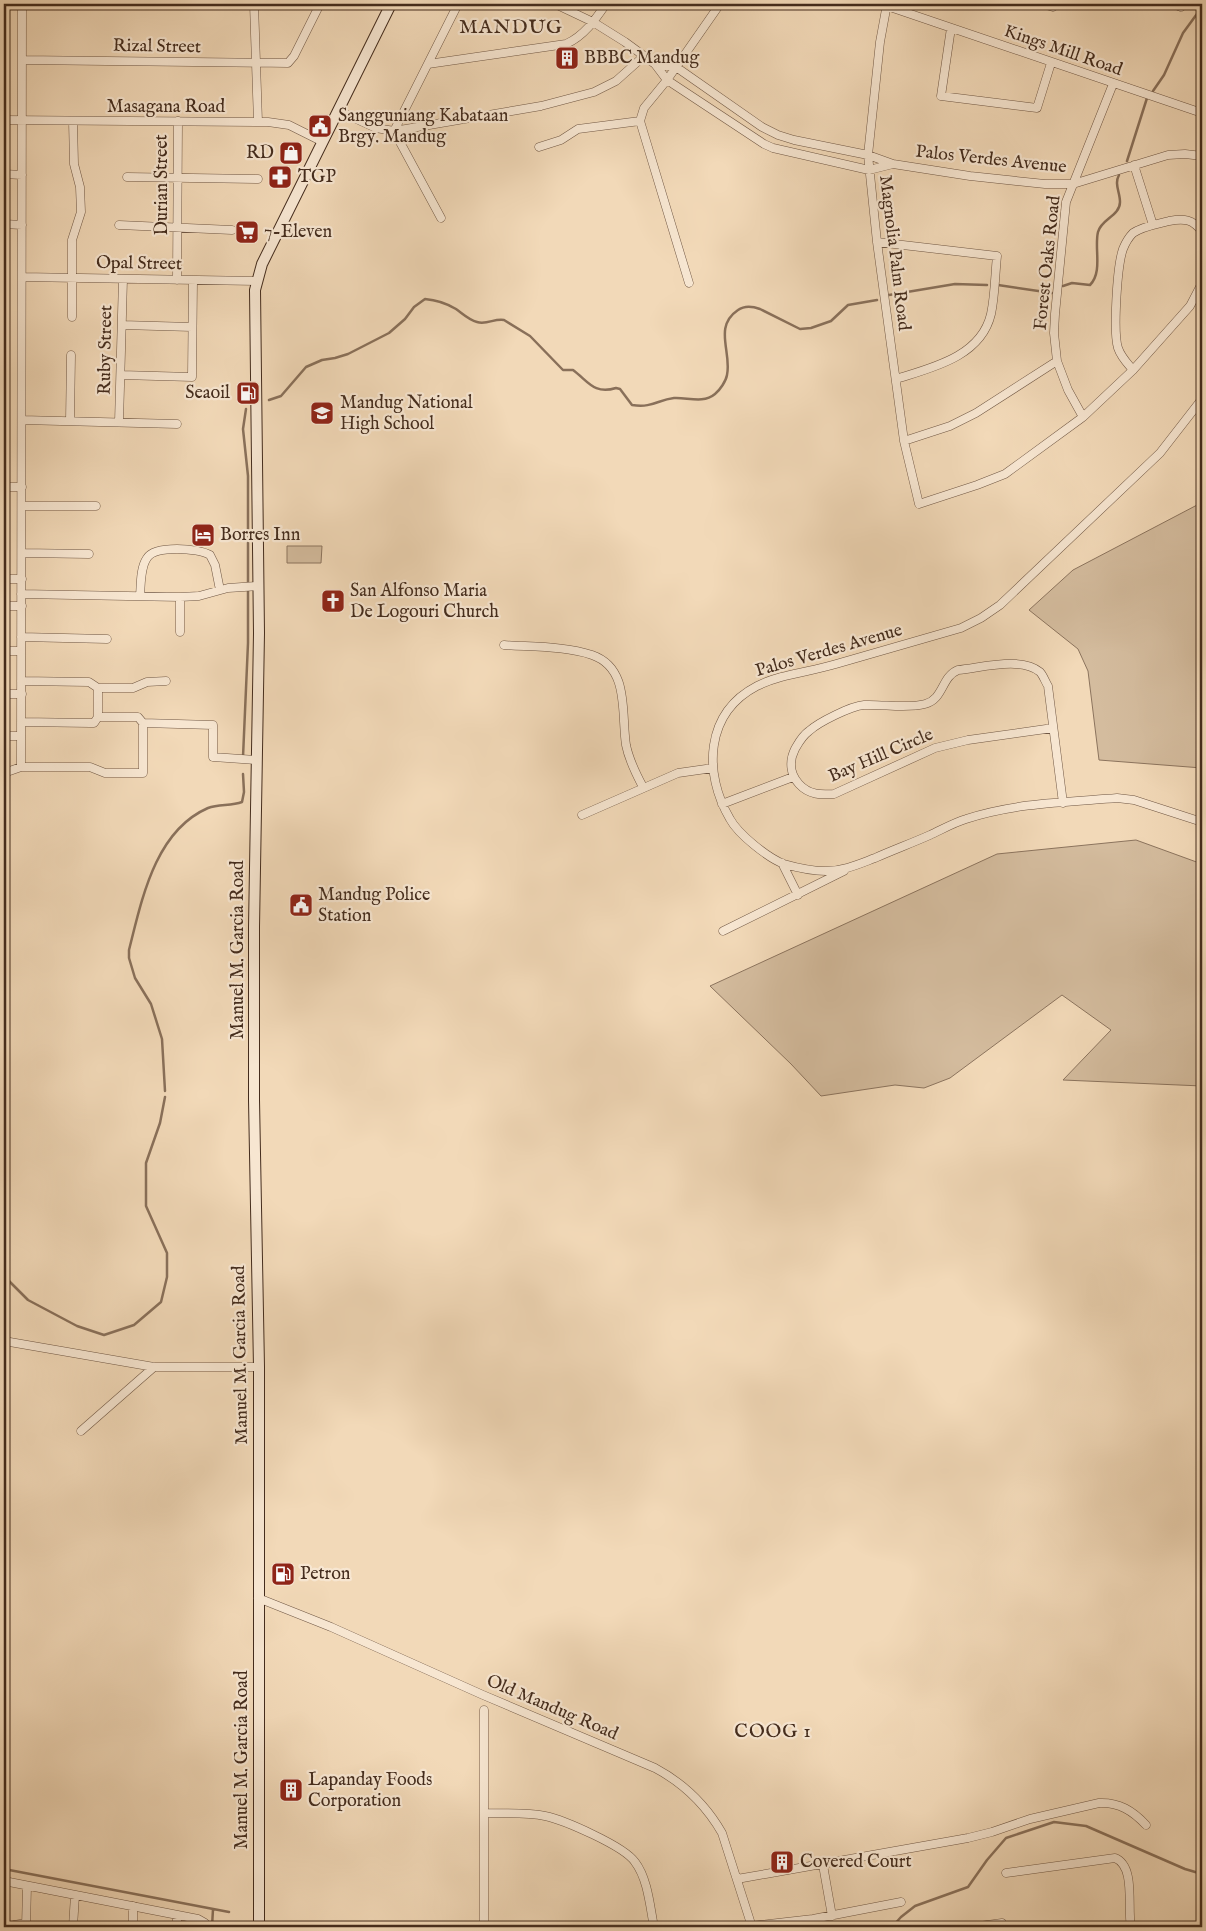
<svg xmlns="http://www.w3.org/2000/svg" width="1206" height="1931" font-family="'IM FELL English',serif">
<rect width="100%" height="100%" fill="#f2d9b8"/>
<filter id="stains"><feTurbulence type="fractalNoise" baseFrequency=".004" numOctaves="4"/><feColorMatrix values="0 0 0 0 .2 0 0 0 0 .09 0 0 0 0 .02 0 0 0 .5 -.17"/></filter>
<radialGradient id="worn" r=".72"><stop offset=".6" stop-color="#630" stop-opacity="0"/><stop offset="1" stop-color="#630" stop-opacity=".3"/></radialGradient>
<path fill="#d4bc9e" stroke="#8c745e" d="M1202,498V768L1099,760L1088,671L1078,649L1029,610L1073,570L1199,504Z
M287,546H322L321,563H287Z
M1136,840L1202,864V1086L1063,1080L1111,1030L1062,995L950,1078L924,1088L895,1085L821,1096L791,1064L710,986L997,854Z"/>
<g fill="none" stroke-linecap="round" stroke-linejoin="round">
<path stroke="#89705a" stroke-width="2.5" d="M1153,91L1164,75L1183,33L1202,7
M1127,161L1147,98
M998,285L1052,293
M1063,286L1072,283L1090,285C1103,272 1094,248 1098,232C1101,219 1120,216 1120,202C1120,192 1114,184 1119,175
M889,295L955,284L987,285
M269,400L281,396L306,367L322,360L335,358L348,354L389,333L405,319L414,307L425,299C437,300 446,303 456,309C463,314 469,320 477,322C487,325 495,318 504,320L530,336L563,370H573C588,381 594,395 616,388L620,389L632,405C653,408 657,400 674,398C687,397 703,404 715,394C720,390 726,381 727,375C732,352 713,327 738,310C745,305 752,306 760,309L800,329L811,328L831,321L848,305L877,300
M246,409L243,429L248,476V584
M243,757L248,643V591
M165,1091L162,1039L151,1004L135,978L129,958V950C142,899 155,831 208,808C219,804 231,806 242,802L244,792L243,774
M4,1276L28,1300L77,1326L104,1335L134,1325L161,1302L167,1277V1253L146,1206V1163L160,1123L165,1097
M4,1869L229,1912
M212,1927L213,1909
M781,1927H790
M892,1927L901,1917L915,1906L968,1887L987,1860L1006,1838L1054,1822L1086,1826L1185,1869L1202,1874"/>
<g stroke="#705744" stroke-width="9">
<path id="street" d="M254,4L258,122
M555,4L593,22L625,42L655,64L667,80L764,144L773,148L869,170L893,164
M887,4L880,42L868,155L877,242L904,441L919,504L977,485L1005,474L1083,417L1133,370L1190,306L1202,283
M1042,4L1053,7L1057,4
M1174,4L1181,7
M887,6L1202,113
M951,28L941,96L1037,108L1051,63
M22,60L288,63L294,56L320,4
M428,64L566,44C584,36 595,20 606,4
M655,64L676,67L762,127L778,135L794,140L868,155L893,164L970,176L1045,184H1073L1168,155L1185,154L1202,156
M339,111L376,128L394,131L541,106L594,92L616,81L644,56
M4,120L268,122L289,125L323,142
M394,131L458,4
M394,131L441,218
M539,147L561,140L578,129L640,121
M1134,165L1153,225
M4,174L22,175
M127,177L258,179
M4,224L22,225
M119,225L232,230
M877,242L997,256C995,275 995,295 991,314C981,357 931,368 896,379
M22,277L256,281
M177,280L178,121
M689,283L640,121L644,108L667,80L720,4
M72,317V240L81,212L80,187L74,164L73,121
M122,325L192,327
M1133,370C1127,363 1121,357 1118,348C1113,332 1117,266 1123,249C1125,244 1129,237 1133,233C1143,226 1158,224 1169,221C1184,218 1193,219 1202,232
M121,375L192,377L193,280
M1202,399L1160,453L1000,605L981,618L961,628C919,640 878,652 836,664C810,672 781,674 757,686C705,713 703,773 730,819C738,834 768,858 784,864C798,868 812,871 826,871C844,871 859,864 875,858C893,850 912,843 930,835C941,830 953,823 966,819C1014,803 1067,802 1117,798L1134,800L1202,822
M1083,417L1068,390L1057,361L1054,333L1055,314L1066,202L1113,84
M22,420L177,424
M70,421L71,355
M119,422L123,279
M904,441L950,426L976,413L1057,361
M4,487H22
M22,506H96
M22,553L89,554
M4,579H22
M21,594L180,597L199,596L228,588L258,586
M140,596C141,585 140,568 147,558C155,545 198,548 210,555L215,565L220,590
M180,597V632
M4,606H22
M21,637L107,639
M504,645C531,647 566,646 592,655C630,668 621,713 626,745C629,760 636,774 643,787
M4,651H21
M21,681L89,682L98,688H133L147,682L166,681
M98,688V717
M4,694H22
M98,717H138L143,723L213,725V757L257,760
M21,722L91,723H94L98,717
M1053,728L968,740L935,748L834,794C821,795 809,795 799,784C790,774 789,761 795,749C799,742 802,736 809,731C819,722 851,706 864,705C884,704 906,709 925,704C944,699 941,677 958,670C981,668 1021,656 1040,672C1043,675 1045,681 1048,686L1063,803
M4,736H21
M21,767L22,4
M4,773L21,767H90L105,773H143V723
M722,804L793,777
M582,815L678,773L713,768
M782,863L798,895
M723,931L844,871
M4,1341L154,1367H259
M81,1431L154,1367
M258,1598L331,1627L483,1695L655,1768C683,1783 706,1805 722,1833L752,1927
M484,1710V1927
M484,1813C504,1814 525,1812 545,1816C564,1820 624,1846 635,1862C648,1879 650,1907 654,1927
M823,1865L832,1916
M1006,1873L1115,1858C1136,1866 1127,1908 1131,1927
M737,1879L968,1838L992,1832L1030,1819L1099,1803C1119,1802 1133,1811 1146,1825
M4,1881L198,1919L205,1923L206,1927
M133,1906V1927
M751,1926L813,1919L901,1902
M12,1927L14,1925L26,1923
M26,1927L27,1886
M73,1927L75,1895
M177,1927V1915
M972,1927L1002,1923L1003,1927"/>
</g>
<g stroke="#442c1d" stroke-width="12">
<path id="secondary" d="M259,1927V1367L254,1100V927L259,633L255,290L262,264L391,4"/>
</g>
<use href="#street" stroke="#f7e6d1" stroke-width="8"/>
<use href="#secondary" stroke="#f7e6d1" stroke-width="10"/>
</g>
<defs>
<g id="building-square" transform="scale(1.25)"><rect x="-9" y="-9" width="18" height="18" rx="4" fill="#8f2418" stroke="#f7e6d1"/><path d="M-4-6H4V6H1V3H-1V6H-4ZM-2.5-4.3h1.7v1.8h-1.7ZM.8-4.3h1.7v1.8H.8ZM-2.5-1h1.7V.8h-1.7ZM.8-1h1.7V.8H.8Z" fill="#fff"/></g>
<g id="civic-square" transform="scale(1.25)"><rect x="-9" y="-9" width="18" height="18" rx="4" fill="#8f2418" stroke="#f7e6d1"/><path d="M-.6-6.5H3V-4.5H.6V-3L4-1V1h2V6H-6V1h2V-1L-.6-3ZM-1.2 2.5V6h2.4V2.5Z" fill="#fff"/></g>
<g id="shop-square" transform="scale(1.25)"><rect x="-9" y="-9" width="18" height="18" rx="4" fill="#8f2418" stroke="#f7e6d1"/><path d="M-5-2.5h2.3a2.7 3.5 0 0 1 5.4 0H5L5.5 6h-11ZM-1.5-2.5h3a1.5 2.3 0 0 0-3 0Z" fill="#fff"/></g>
<g id="pharmacy-square" transform="scale(1.25)"><rect x="-9" y="-9" width="18" height="18" rx="4" fill="#8f2418" stroke="#f7e6d1"/><path d="M-2-6h4v4h4v4h-4v4h-4v-4h-4v-4h4Z" fill="#fff"/></g>
<g id="supermarket-square" transform="scale(1.25)"><rect x="-9" y="-9" width="18" height="18" rx="4" fill="#8f2418" stroke="#f7e6d1"/><path d="M-6-5.5h2.5l.6 2H6L4.5 2H-2.5L-4.4-4H-6ZM-1.5 3.2a1.3 1.3 0 1 0 .1 0ZM3 3.2a1.3 1.3 0 1 0 .1 0Z" fill="#fff"/></g>
<g id="fuel-square" transform="scale(1.25)"><rect x="-9" y="-9" width="18" height="18" rx="4" fill="#8f2418" stroke="#f7e6d1"/><path d="M-5.5-6h7V0h2V4h1.3V-2.5L3-4.5l.8-.8L6-3V5H2.5V1h-1V6h-7ZM-4.2-4.7v3.2H.2V-4.7Z" fill="#fff"/></g>
<g id="school-square" transform="scale(1.25)"><rect x="-9" y="-9" width="18" height="18" rx="4" fill="#8f2418" stroke="#f7e6d1"/><path d="M0-5L7-2L0 1L-7-2ZM-4 1L0 2.5L4 1V4Q0 6-4 4Z" fill="#fff"/></g>
<g id="hotel-square" transform="scale(1.25)"><rect x="-9" y="-9" width="18" height="18" rx="4" fill="#8f2418" stroke="#f7e6d1"/><path d="M-6-4.5h1.5V1H6V5H4.5V3h-9V5H-6ZM-4 0a1.8 1.8 0 1 1 3.6 0ZM.5 0V-2.5h3Q6-2.5 6 0Z" fill="#fff"/></g>
<g id="church-square" transform="scale(1.25)"><rect x="-9" y="-9" width="18" height="18" rx="4" fill="#8f2418" stroke="#f7e6d1"/><path d="M-1.2-6h2.4v3.5h3.3v2.4h-3.3V6h-2.4V-.1h-3.3v-2.4h3.3Z" fill="#fff"/></g>
</defs>
<g fill-rule="evenodd">
<use href="#building-square" x="567" y="58"/>
<use href="#civic-square" x="320" y="126"/>
<use href="#shop-square" x="291" y="153"/>
<use href="#pharmacy-square" x="280" y="177"/>
<use href="#supermarket-square" x="247" y="232"/>
<use href="#fuel-square" x="248" y="393"/>
<use href="#school-square" x="322" y="413"/>
<use href="#hotel-square" x="203" y="535"/>
<use href="#church-square" x="333" y="601"/>
<use href="#civic-square" x="301" y="905"/>
<use href="#fuel-square" x="283" y="1574"/>
<use href="#building-square" x="291" y="1790"/>
<use href="#building-square" x="782" y="1862"/>
</g>
<g text-anchor="middle" dominant-baseline="central" stroke-width="4.5" stroke-linejoin="round" paint-order="stroke">
<g font-size="18" fill="#442c1d" stroke="#f7e6d1">
<text transform="translate(157 47) rotate(1)">Rizal Street</text>
<text transform="translate(1063 51) rotate(19)">Kings Mill Road</text>
<text x="166" y="107">Masagana Road</text>
<text transform="translate(991 160) rotate(6)">Palos Verdes Avenue</text>
<text transform="translate(162 185) rotate(-90)">Durian Street</text>
<text transform="translate(894 253) rotate(83)">Magnolia Palm Road</text>
<text transform="translate(1048 263) rotate(-84)">Forest Oaks Road</text>
<text transform="translate(139 264) rotate(1)">Opal Street</text>
<text transform="translate(106 350) rotate(-89)">Ruby Street</text>
<text transform="translate(829 651) rotate(-16)">Palos Verdes Avenue</text>
<text transform="translate(881 756) rotate(-23)">Bay Hill Circle</text>
<text transform="translate(238 950) rotate(-90)">Manuel M. Garcia Road</text>
<text transform="translate(241 1355) rotate(-91)">Manuel M. Garcia Road</text>
<text transform="translate(552 1708) rotate(23)">Old Mandug Road</text>
<text transform="translate(242 1760) rotate(-90)">Manuel M. Garcia Road</text>
</g>
<g font-size="18" fill="#442c1d" stroke="#f7e6d1" text-anchor="start">
<text x="584" y="58">BBBC Mandug</text>
<text x="338" y="116">Sangguniang Kabataan<tspan x="338" dy="21">Brgy. Mandug</tspan></text>
<text x="274" y="153" text-anchor="end">RD</text>
<text x="298" y="177">TGP</text>
<text x="264" y="232">7-Eleven</text>
<text x="230" y="393" text-anchor="end">Seaoil</text>
<text x="340" y="403">Mandug National<tspan x="340" dy="21">High School</tspan></text>
<text x="220" y="535">Borres Inn</text>
<text x="350" y="591">San Alfonso Maria<tspan x="350" dy="21">De Logouri Church</tspan></text>
<text x="318" y="895">Mandug Police<tspan x="318" dy="21">Station</tspan></text>
<text x="300" y="1574">Petron</text>
<text x="308" y="1780">Lapanday Foods<tspan x="308" dy="21">Corporation</tspan></text>
<text x="800" y="1862">Covered Court</text>
</g>
<g font-size="19" letter-spacing="1" fill="#442c1d" stroke="#f7e6d1">
<text x="773" y="1732">COOG 1</text>
</g>
<g font-size="20" letter-spacing="1" fill="#442c1d" stroke="#f7e6d1">
<text x="511" y="27">MANDUG</text>
</g>
</g>
<rect width="1206" height="1931" fill="none" stroke="#f2d9b8" stroke-width="20"/>
<rect x="5" y="5" width="1196" height="1921" fill="none" stroke="#442c1d" stroke-width="2.5"/>
<rect x="10" y="10" width="1186" height="1911" fill="none" stroke="#442c1d"/>
<rect width="100%" height="100%" filter="url(#stains)"/>
<rect width="100%" height="100%" fill="url(#worn)"/>
</svg>
